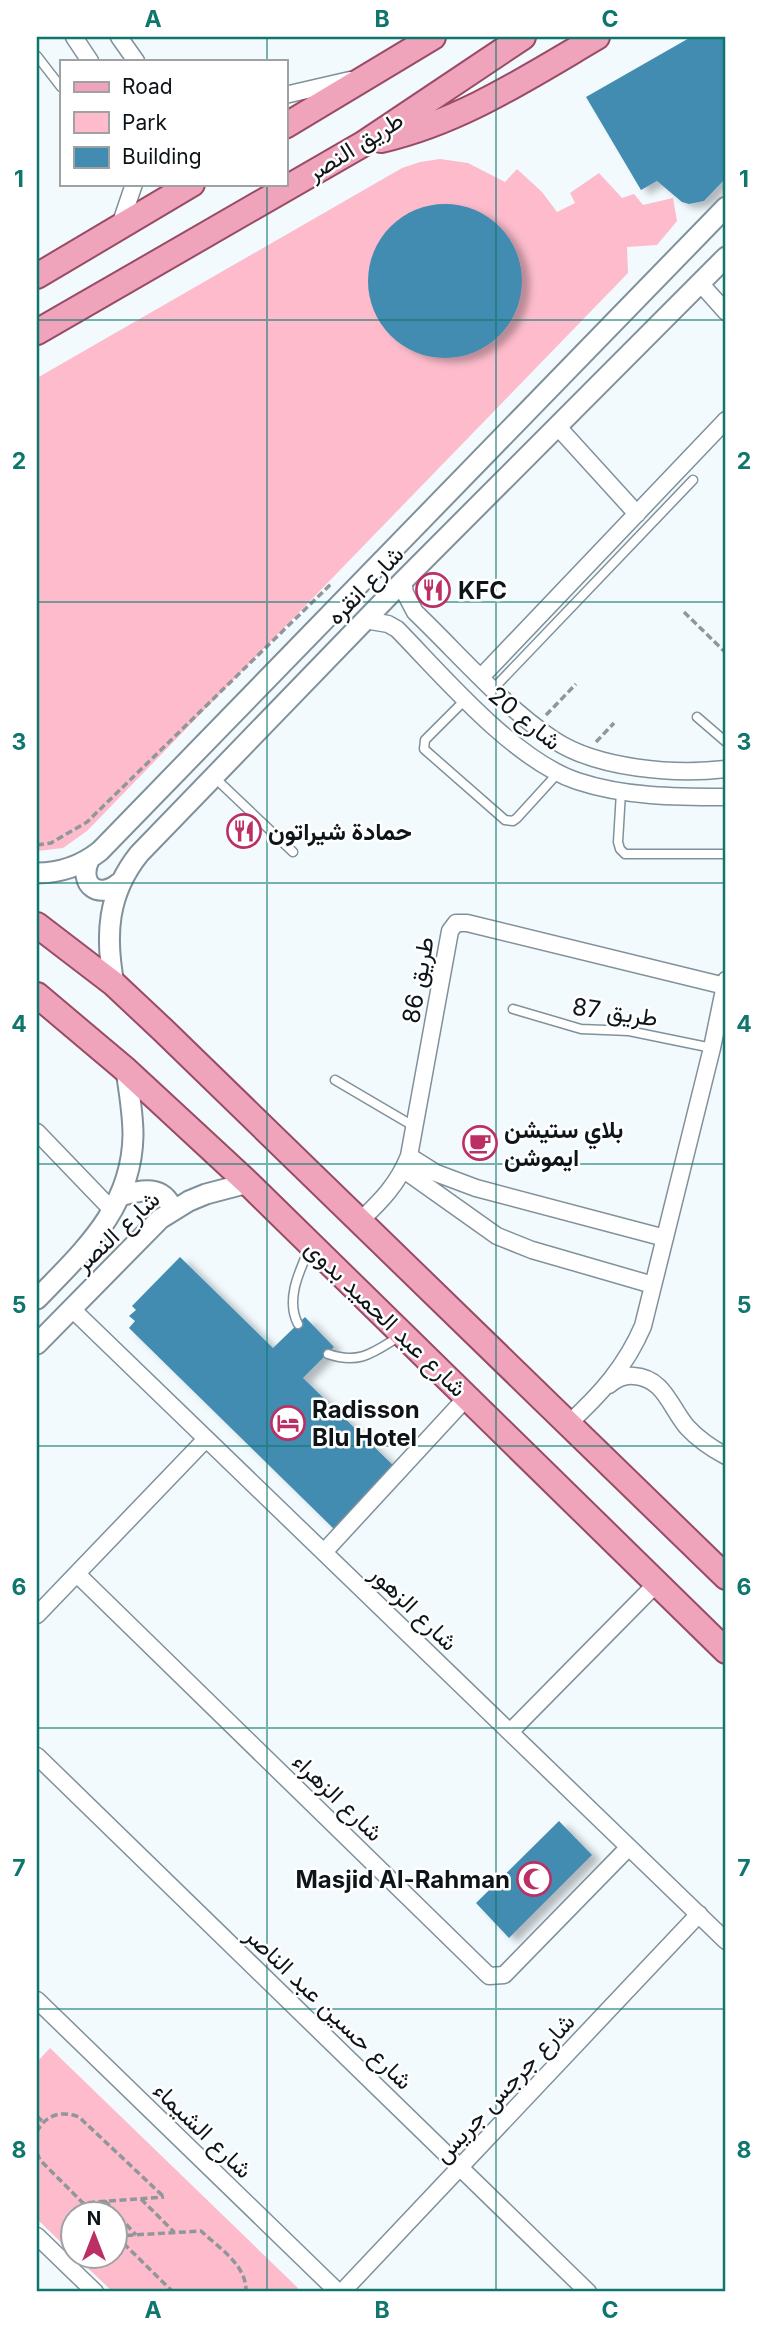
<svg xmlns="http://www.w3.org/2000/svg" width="763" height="2329" font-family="Inter,Vazirmatn,sans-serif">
<defs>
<filter id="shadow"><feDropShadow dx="8" dy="4.5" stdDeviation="3.5" flood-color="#0004"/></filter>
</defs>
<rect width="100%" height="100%" fill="#f2fafe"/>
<path fill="#fdbbcb" d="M440,159L468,163L505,182L517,169L542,192L557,212L575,203L570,193L599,173L622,198L634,194L643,205L673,198L677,221L657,245L627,247L628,273L87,831L63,848L37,851V378L402,168L420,162Z
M50,2048L298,2288L294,2292H113L75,2256H116V2214H74L73,2254L37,2219V2062Z"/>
<path fill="#438cb1" filter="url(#shadow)" d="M691,37H726V178L704,201L689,204L682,202L657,181L641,190L586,97Z
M368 281a77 77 0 1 1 154 0a77 77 0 1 1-154 0Z
M180,1257L273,1348L305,1317L334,1347L303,1378L396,1468L335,1530L129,1328L135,1321L129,1316L136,1310L132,1306Z
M559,1821L592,1855L509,1938L476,1903Z"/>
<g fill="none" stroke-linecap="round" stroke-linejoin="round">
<g stroke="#80919b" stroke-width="11">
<path id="service" d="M37,56L61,87
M494,688L693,480
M466,699L425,740L424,749L505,820L513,821L517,818L558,773
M697,717L726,742
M214,777L293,852
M621,792L618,842L620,849L625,854H726
M513,1009L581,1029L629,1031L712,1048
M335,1080L415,1127
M298,1324C285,1299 300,1270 310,1247
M328,1354C360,1365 374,1352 400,1336"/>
</g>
<g stroke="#80919b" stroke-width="19">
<path id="minor" d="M74,37L90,61
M119,37L136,61
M285,95L350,80
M119,228L134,184
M700,283L726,312
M557,426L637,514
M403,581L405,593L415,612C458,653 504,707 554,740C598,769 675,775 726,769
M365,620L388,624L397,629C444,677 514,760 577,781C625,797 676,797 726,797
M482,676L726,420
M37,1132L113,1211
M409,1156L436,1173L476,1188L665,1238
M404,1170L497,1236L532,1250L653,1285
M360,1221C381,1201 398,1184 409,1156L450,931L456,923H467L725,986
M71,1308L726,1941
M609,1385C616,1379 625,1375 634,1376C664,1378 670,1407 687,1427C698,1439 711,1448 726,1456
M568,1424C600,1395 626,1366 643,1326L712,1048L726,980
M324,1552L467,1397
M77,1574L489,1976L504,1975L629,1847
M37,1615L206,1439
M510,1732L657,1583
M37,1756L588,2292
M37,2000L338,2292
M37,2236L95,2292
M342,2292L699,1914"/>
</g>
<g stroke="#80919b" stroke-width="23">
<path id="tertiary" d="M89,860C78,885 99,900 119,883
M37,873C61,873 81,866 100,851L726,207
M114,984C105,936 107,894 139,854L403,581L726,257
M120,1196C142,1190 163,1184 173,1210
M37,1299C84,1250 132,1208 133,1135C133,1113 129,1091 126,1070
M37,1344L160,1219L189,1201L206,1194L248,1183"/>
</g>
<g stroke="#994b65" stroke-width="28">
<path id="primary" d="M285,126L433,37
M381,140C460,122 527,78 597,37
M37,276L192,184
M37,332L363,144L523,37
M37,925L114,984L163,1030L726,1577
M37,995L126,1070L248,1183L726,1651"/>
</g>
<path stroke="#90979b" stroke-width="3.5" stroke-dasharray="7 3.5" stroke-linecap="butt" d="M684,612L726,653
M546,715L576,684
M596,742L614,723
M37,845L51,843L87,822L331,584
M37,2116L43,2122
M37,2132C45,2115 61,2110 79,2117L164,2197
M37,2153L40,2160L83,2203L164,2197
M141,2199L174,2232
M105,2201L136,2235
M116,2236L201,2231C219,2248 247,2265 246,2292
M116,2236L173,2292"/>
<use href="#service" stroke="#fff" stroke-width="8"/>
<use href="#minor" stroke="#fff" stroke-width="16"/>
<use href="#tertiary" stroke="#fff" stroke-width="19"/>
<use href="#primary" stroke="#efa4bb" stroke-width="24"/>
</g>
<path fill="none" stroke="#0f766e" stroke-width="2" stroke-opacity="0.55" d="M267,37V61M496,37V2292M267,184V2292M37,320H726M37,602H726M37,883H726M37,1164H726M37,1446H726M37,1728H726M37,2009H726"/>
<defs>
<g id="restaurant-ring" transform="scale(1.75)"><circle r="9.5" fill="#fff" stroke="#bc2f64" stroke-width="1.5"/><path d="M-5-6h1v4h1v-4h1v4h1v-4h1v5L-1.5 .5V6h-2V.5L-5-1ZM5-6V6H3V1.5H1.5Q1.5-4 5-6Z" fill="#bc2f64"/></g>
<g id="cafe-ring" transform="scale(1.75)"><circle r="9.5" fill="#fff" stroke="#bc2f64" stroke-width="1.5"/><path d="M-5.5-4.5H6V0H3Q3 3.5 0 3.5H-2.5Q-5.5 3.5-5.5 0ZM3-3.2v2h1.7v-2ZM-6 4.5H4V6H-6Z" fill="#bc2f64"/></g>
<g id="hotel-ring" transform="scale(1.75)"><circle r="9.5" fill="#fff" stroke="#bc2f64" stroke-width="1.5"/><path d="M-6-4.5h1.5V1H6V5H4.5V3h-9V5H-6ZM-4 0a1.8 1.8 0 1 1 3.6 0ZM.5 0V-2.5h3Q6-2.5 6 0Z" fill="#bc2f64"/></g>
<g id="mosque-ring" transform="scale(1.75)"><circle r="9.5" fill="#fff" stroke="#bc2f64" stroke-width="1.5"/><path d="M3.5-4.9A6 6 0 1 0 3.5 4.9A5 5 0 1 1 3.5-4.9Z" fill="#bc2f64"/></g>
</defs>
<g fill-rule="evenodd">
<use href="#restaurant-ring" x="433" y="590"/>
<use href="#restaurant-ring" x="244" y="831"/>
<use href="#cafe-ring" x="480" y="1143"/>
<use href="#hotel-ring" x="288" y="1423"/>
<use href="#mosque-ring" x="534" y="1879"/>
</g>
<g text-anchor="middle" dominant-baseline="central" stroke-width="5" stroke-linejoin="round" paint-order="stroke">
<g font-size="24" fill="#0e1519" stroke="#fff">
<text transform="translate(355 146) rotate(-32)">طريق النصر</text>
<text transform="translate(365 585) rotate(-46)">شارع انقره</text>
<text transform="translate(525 718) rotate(39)">شارع 20</text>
<text transform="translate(418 980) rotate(-80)">طريق 86</text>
<text transform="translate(615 1012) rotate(8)">طريق 87</text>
<text transform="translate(117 1231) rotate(-43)">شارع النصر</text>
<text transform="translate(386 1318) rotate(44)">شارع عبد الحميد بدوى</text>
<text transform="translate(414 1608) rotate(44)">شارع الزهور</text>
<text transform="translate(338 1797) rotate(44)">شارع الزهراء</text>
<text transform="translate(329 2008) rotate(44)">شارع حسين عبد الناصر</text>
<text transform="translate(504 2088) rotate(-47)">شارع جرجس جريس</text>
<text transform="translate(203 2130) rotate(44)">شارع الشيماء</text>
</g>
<g font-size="24" font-weight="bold" fill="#0e1519" stroke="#fff" text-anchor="start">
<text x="458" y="590">KFC</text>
<text x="268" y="831">حمادة شيراتون</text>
<text x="504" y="1129">بلاي ستيشن<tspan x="504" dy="28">ايموشن</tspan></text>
<text x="312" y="1409">Radisson<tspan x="312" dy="28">Blu Hotel</tspan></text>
<text x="510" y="1879" text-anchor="end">Masjid Al-Rahman</text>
</g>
</g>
<rect width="763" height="2329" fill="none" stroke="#ffffff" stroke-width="77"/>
<rect x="60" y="60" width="228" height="126" fill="#ffffff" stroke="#9fa1a3" stroke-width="2"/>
<rect x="74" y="82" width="35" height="10" fill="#efa4bb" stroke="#9fa1a3" stroke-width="2"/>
<text x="122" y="94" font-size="21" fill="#0e1519">Road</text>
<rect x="74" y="112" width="35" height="21" fill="#fdbbcb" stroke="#9fa1a3" stroke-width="2"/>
<text x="122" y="130" font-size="21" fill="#0e1519">Park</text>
<rect x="74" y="147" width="35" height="21" fill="#438cb1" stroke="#9fa1a3" stroke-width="2"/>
<text x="122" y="164" font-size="21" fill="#0e1519">Building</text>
<g transform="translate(94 2235)"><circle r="33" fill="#ffffff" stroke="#9fa1a3" stroke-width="2"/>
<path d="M0-5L12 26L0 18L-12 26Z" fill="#bc2f64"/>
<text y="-10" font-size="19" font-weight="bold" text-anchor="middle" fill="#0e1519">N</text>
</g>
<rect x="38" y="38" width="686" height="2252" fill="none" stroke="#0f766e" stroke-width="2.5"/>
<g font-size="23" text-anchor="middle" font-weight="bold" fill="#0f766e">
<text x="153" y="27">A</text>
<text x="382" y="27">B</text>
<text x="610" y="27">C</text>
<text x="19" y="187">1</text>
<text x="744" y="187">1</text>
<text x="19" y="469">2</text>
<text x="744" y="469">2</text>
<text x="19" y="750">3</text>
<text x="744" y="750">3</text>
<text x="19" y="1032">4</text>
<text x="744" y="1032">4</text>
<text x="19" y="1313">5</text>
<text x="744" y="1313">5</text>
<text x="19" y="1595">6</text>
<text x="744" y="1595">6</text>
<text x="19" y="1876">7</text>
<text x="744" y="1876">7</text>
<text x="19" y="2158">8</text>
<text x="744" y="2158">8</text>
<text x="153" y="2318">A</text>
<text x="382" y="2318">B</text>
<text x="610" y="2318">C</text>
</g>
</svg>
